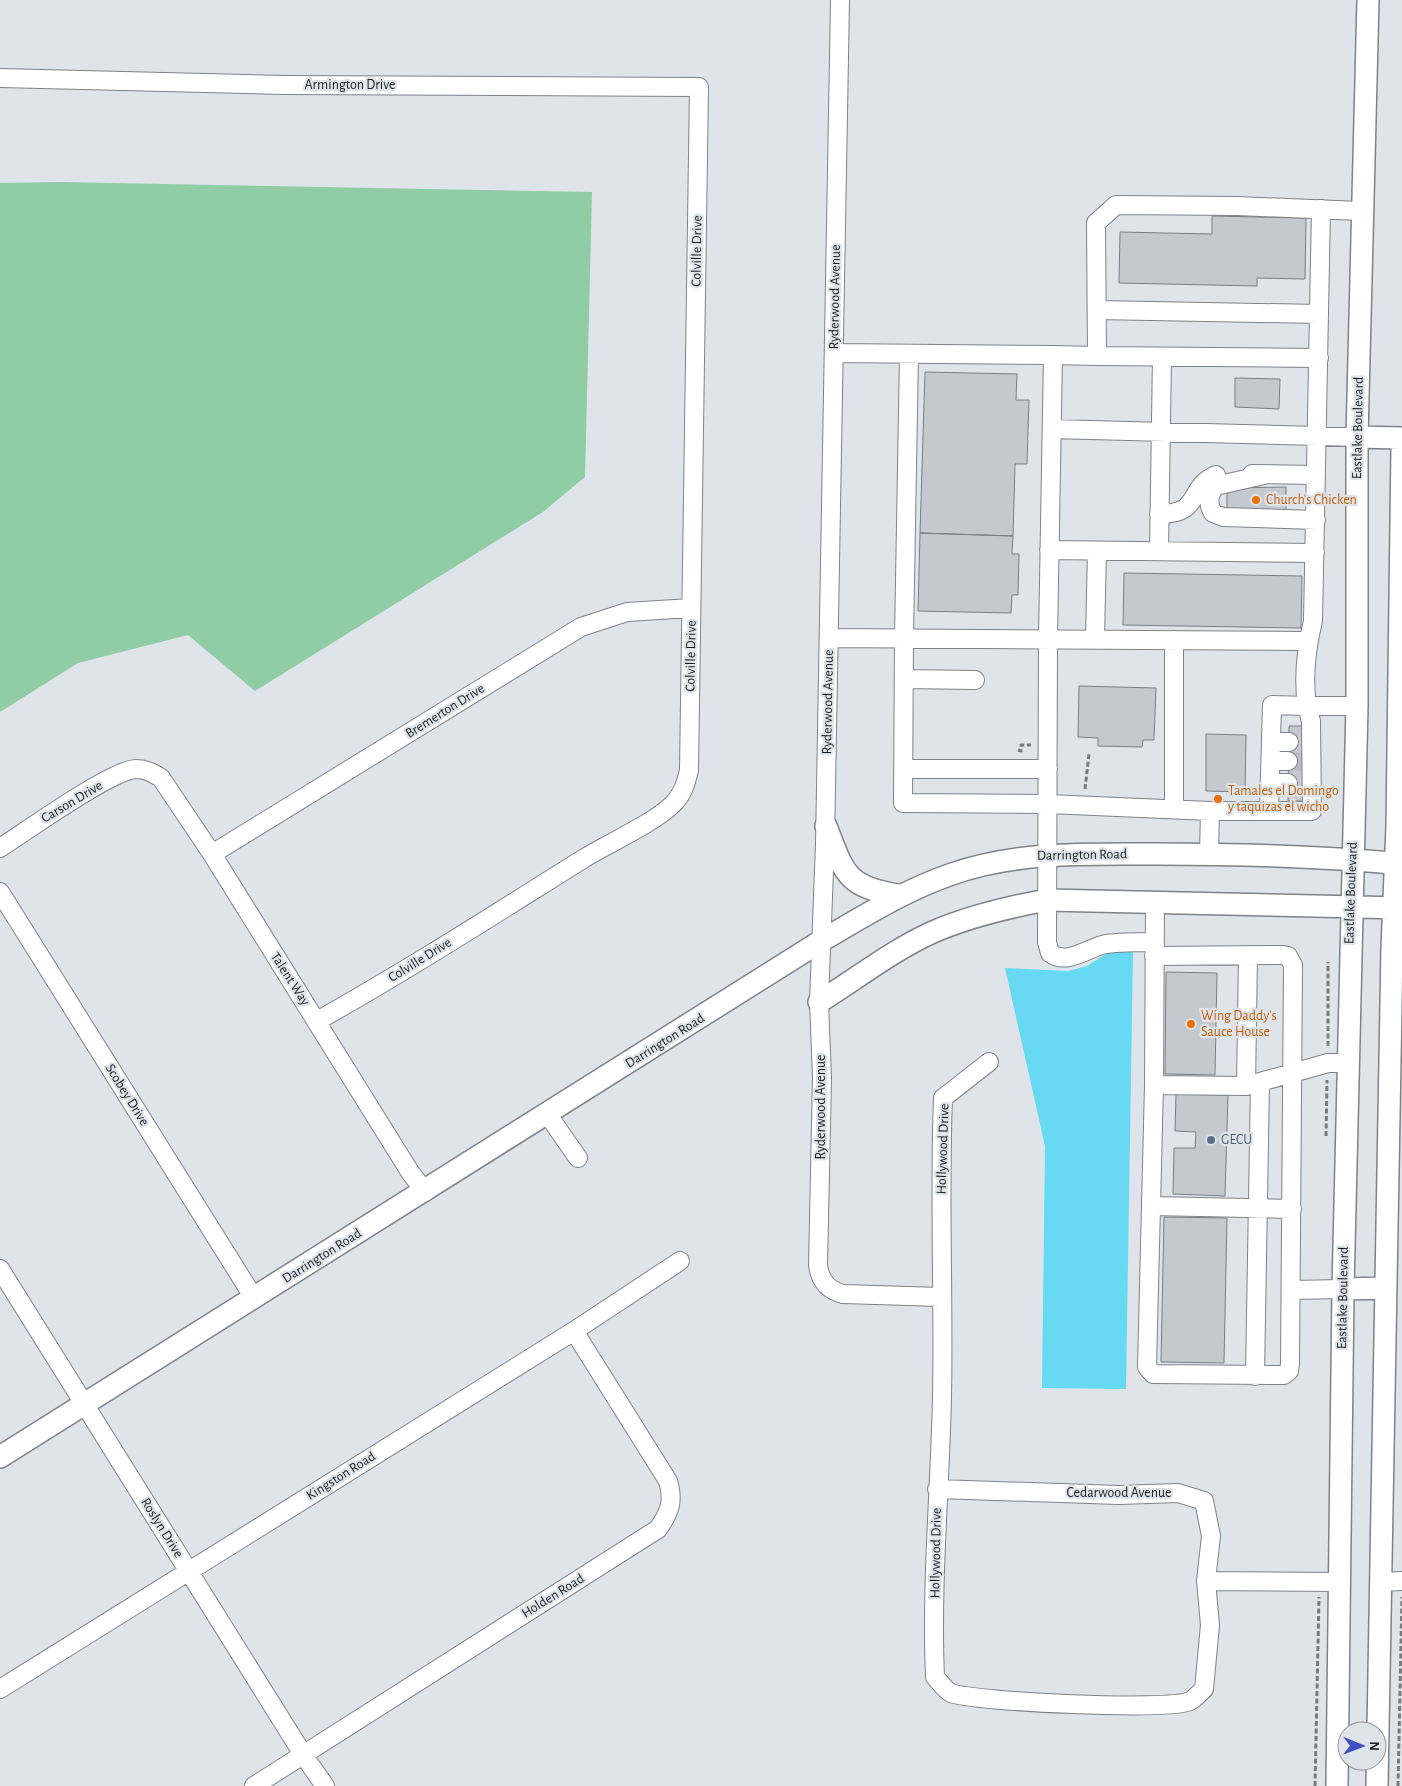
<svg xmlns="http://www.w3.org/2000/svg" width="1402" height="1786" font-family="'Alegreya Sans',sans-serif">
<rect width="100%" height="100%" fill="#dfe4eb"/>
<path fill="#90cca4" d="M60,182L592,192L585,477L543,512L255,691L188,635L78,663L0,712V183Z"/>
<path fill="#68d9f3" d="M1133,951L1126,1389L1042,1388L1045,1146L1005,968L1068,971L1087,966L1109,952Z"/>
<path fill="#c4c9d0" stroke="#7a7e85" d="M1212,216L1306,218L1305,279L1257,278V286L1119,283L1120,232L1212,234Z
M925,372L1017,374L1016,400H1029L1027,464H1015L1013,536L920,533Z
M1235,378L1280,379L1279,409L1235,407Z
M1286,487V513H1227V488Z
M920,533L1013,536L1012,554H1019L1018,595H1012L1011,613L918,611Z
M1124,573L1302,576L1301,628L1123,625Z
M1079,686L1156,688L1154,740H1143L1142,747L1098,746V738L1078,737Z
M1289,726H1307L1306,801H1288Z
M1206,734L1246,735L1245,792L1206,791Z
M1166,972L1217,973L1215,1075L1165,1074Z
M1176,1094L1228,1095L1225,1196L1173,1194L1174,1148H1195L1196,1132L1175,1131Z
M1164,1217L1227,1218L1224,1363L1161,1362Z"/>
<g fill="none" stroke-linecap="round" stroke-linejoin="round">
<path stroke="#b8bcc2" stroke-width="18" stroke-dasharray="18 9" stroke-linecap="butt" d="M1288,761L1307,762"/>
<g stroke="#7e8289" stroke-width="20">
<path id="minor" d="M840,0L825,844L819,1002L822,1078L818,1265C820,1281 828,1290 843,1294L941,1297
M0,78L284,85L699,87L689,770C686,783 683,794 673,804C654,823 607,844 583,859C495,914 408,970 317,1021
M1097,310L1319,314
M834,353L1053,355L1048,639L1047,942L1050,953C1067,966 1089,947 1106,944C1122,942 1138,942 1154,942
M909,354L904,638L903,803L1048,804L1210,811L1209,854
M1053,355L1097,356L1096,223L1116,205L1237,206L1361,211
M1097,356L1319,358
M1052,429L1357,437
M1252,474L1316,475
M1264,475L1215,486C1209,495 1207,503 1213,513L1223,517L1316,520
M1159,514C1203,514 1186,488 1216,475
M1049,550L1315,553
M1159,551L1162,357
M829,638L1308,641
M1095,639L1097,551
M1174,640V808
M904,679L975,680
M1271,742H1289
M1271,761H1288
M903,769H1048
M1270,783H1288
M1269,810L1272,705L1307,706C1303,677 1306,649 1313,621L1321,209
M1210,811H1312L1311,721L1307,706H1357
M0,848C25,832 111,770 136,769C146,769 153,773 161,778L212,854L410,1172L425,1192
M212,854L581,627L627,612L691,608
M0,892L254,1298
M1154,956L1283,955L1288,956L1293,965L1290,1364L1289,1371L1284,1375L1153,1374L1147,1367L1154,1085L1155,902
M1154,1085L1246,1086L1328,1063H1347
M1246,1086L1248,955
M548,1115L578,1158
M1151,1206L1292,1209
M0,1269L304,1756L325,1786
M1291,1290L1343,1289
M1255,1376L1260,1082
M937,1489L1119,1495L1178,1493L1204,1501L1211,1536L1206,1581L1210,1625L1204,1689C1200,1692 1195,1699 1190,1701C1171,1711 974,1702 951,1693C945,1690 939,1681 935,1677C931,1584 940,1490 942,1397C944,1297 939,1198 943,1098L989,1062
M1206,1581L1341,1582
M1382,1582L1402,1581
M0,1689L574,1331L680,1261
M254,1786L658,1529C670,1512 674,1501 668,1481L574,1331"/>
</g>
<g stroke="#7e8289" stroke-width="24">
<path id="major" d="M1357,437L1402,438
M826,826C844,872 845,887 898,895
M819,1002C856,979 893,950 933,932C970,916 1009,907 1047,900L1402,908
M1343,1289L1386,1288
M0,1457L821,941C864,916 905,890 952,874C1018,851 1087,854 1157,854C1239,854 1320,856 1402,864
M1337,1786L1343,1289L1357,706V437L1368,0
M1377,1786L1392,948L1397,826L1402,447"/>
</g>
<path stroke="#777a7f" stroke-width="3" stroke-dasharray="5 2.5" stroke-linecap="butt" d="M1018,750L1021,751V745H1031
M1085,789L1089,754
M1328,1046V962
M1326,1136L1327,1080
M1315,1786L1319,1597
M1398,1786L1402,1597"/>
<use href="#minor" stroke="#fff" stroke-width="18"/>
<use href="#major" stroke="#fff" stroke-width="21"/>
</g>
<g fill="#e8710a" stroke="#dfe4eb" stroke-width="2">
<circle cx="1256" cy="500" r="5"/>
<circle cx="1218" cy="799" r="5"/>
<circle cx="1191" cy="1024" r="5"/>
</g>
<circle fill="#5c6f8a" stroke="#dfe4eb" stroke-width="2" cx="1211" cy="1140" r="5"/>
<g text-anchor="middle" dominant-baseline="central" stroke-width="4.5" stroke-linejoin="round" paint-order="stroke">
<g font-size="14" fill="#1a1c1f" stroke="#dfe4eb">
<text x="350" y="85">Armington Drive</text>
<text transform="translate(697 251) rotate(-89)">Colville Drive</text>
<text transform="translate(835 297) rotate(-89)">Ryderwood Avenue</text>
<text transform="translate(1358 428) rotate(-89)">Eastlake Boulevard</text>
<text transform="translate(691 656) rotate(-89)">Colville Drive</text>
<text transform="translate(828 702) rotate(-89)">Ryderwood Avenue</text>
<text transform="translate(445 711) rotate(-32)">Bremerton Drive</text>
<text transform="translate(72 802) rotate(-31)">Carson Drive</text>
<text transform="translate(1082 855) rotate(-1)">Darrington Road</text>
<text transform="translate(1351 893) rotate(-88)">Eastlake Boulevard</text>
<text transform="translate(420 960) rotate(-32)">Colville Drive</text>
<text transform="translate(290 979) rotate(57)">Talent Way</text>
<text transform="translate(665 1041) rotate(-32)">Darrington Road</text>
<text transform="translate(127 1095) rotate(58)">Scobey Drive</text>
<text transform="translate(821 1107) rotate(-90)">Ryderwood Avenue</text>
<text transform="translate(943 1149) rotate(-88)">Hollywood Drive</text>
<text transform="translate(322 1256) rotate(-32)">Darrington Road</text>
<text transform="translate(1343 1298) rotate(-89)">Eastlake Boulevard</text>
<text transform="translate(341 1476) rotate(-32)">Kingston Road</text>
<text x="1119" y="1493">Cedarwood Avenue</text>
<text transform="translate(162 1528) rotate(58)">Roslyn Drive</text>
<text transform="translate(936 1553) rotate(-89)">Hollywood Drive</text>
<text transform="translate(553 1596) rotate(-32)">Holden Road</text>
</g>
<g font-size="14" fill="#c56008" stroke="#dfe4eb" text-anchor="start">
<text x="1266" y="500">Church's Chicken</text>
<text x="1228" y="791">Tamales el Domingo<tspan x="1228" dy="16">y taquizas el wicho</tspan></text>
<text x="1201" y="1016">Wing Daddy's<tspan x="1201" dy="16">Sauce House</tspan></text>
</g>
<g font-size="14" fill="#4e5e75" stroke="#dfe4eb" text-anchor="start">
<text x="1221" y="1140">GECU</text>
</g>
</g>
<g transform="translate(1362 1746) rotate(91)"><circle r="24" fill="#dfe4eb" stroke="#909499"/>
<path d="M0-4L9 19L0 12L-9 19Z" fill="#424ec3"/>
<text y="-8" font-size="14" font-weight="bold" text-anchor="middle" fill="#1a1c1f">N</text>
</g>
</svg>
